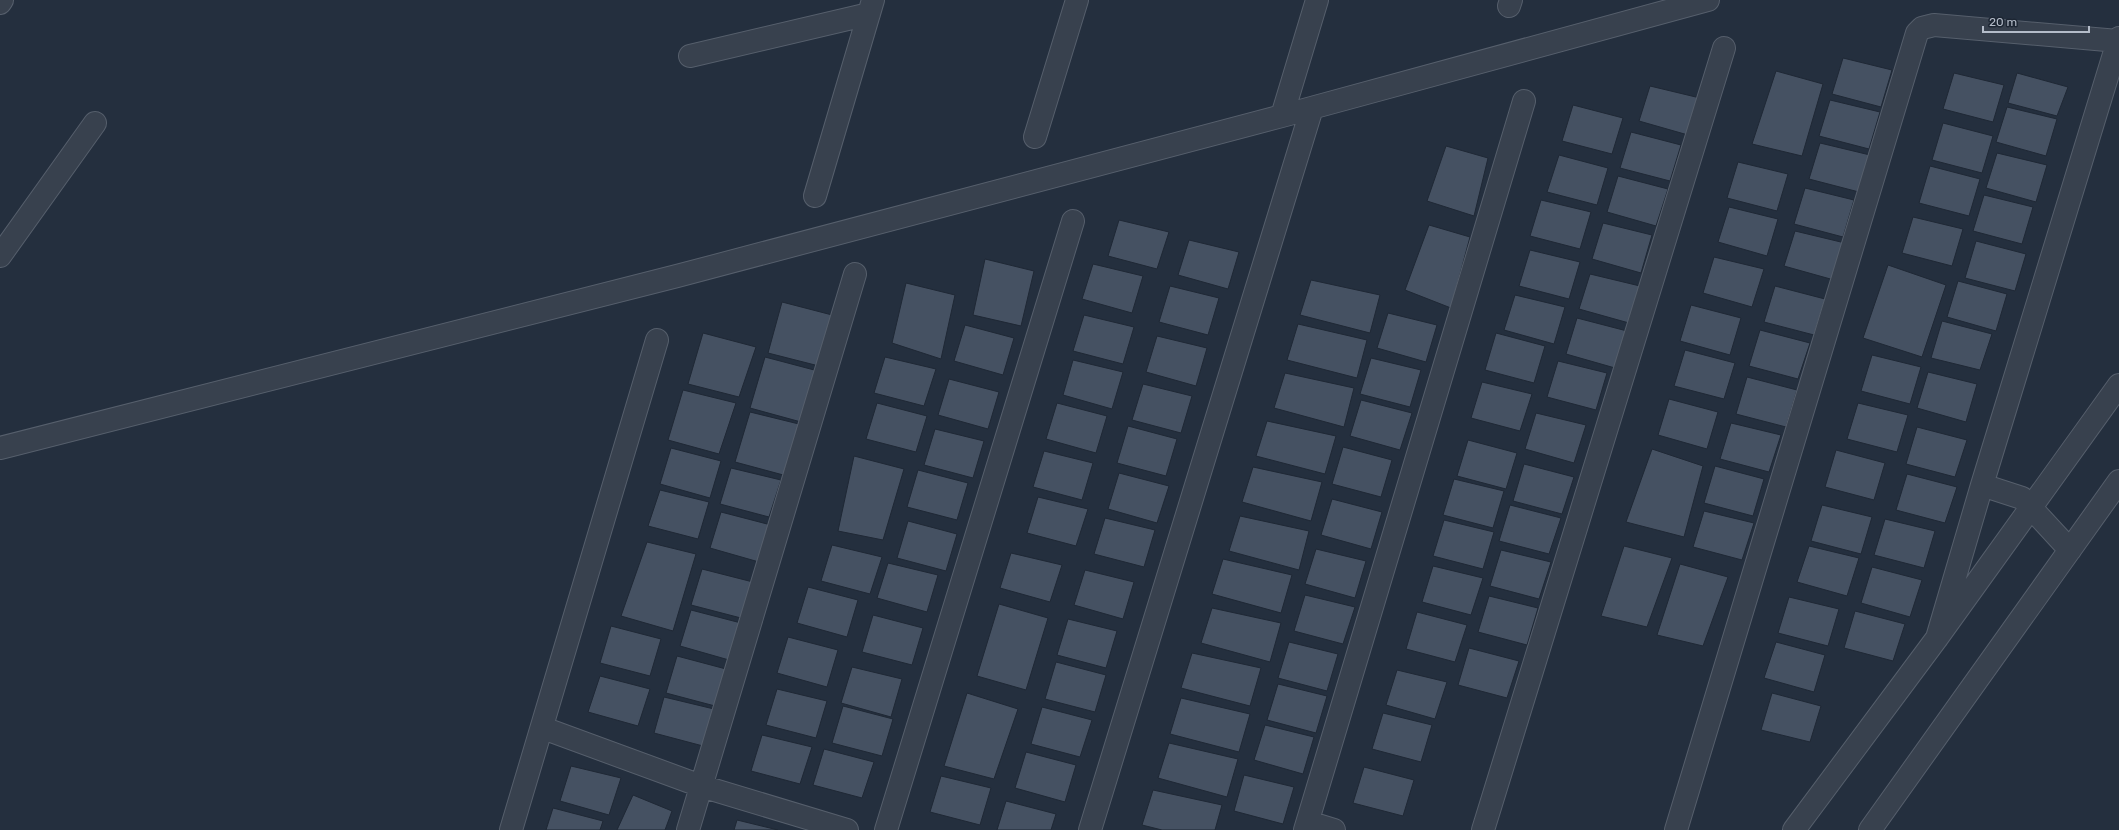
<svg xmlns="http://www.w3.org/2000/svg" width="2119" height="830" font-family="Rubik,sans-serif">
<rect width="100%" height="100%" fill="#242f3e"/>
<path fill="#455162" stroke="#1f2835" d="M1843,58L1892,70L1881,107L1832,94Z
M1776,71L1823,84L1802,156L1752,144Z
M1954,73L2004,85L1993,122L1943,109Z
M2017,73L2068,87L2057,116L2008,103Z
M1650,86L1700,98L1688,135L1639,121Z
M1830,100L1880,112L1869,149L1819,136Z
M1573,105L1623,118L1612,154L1562,141Z
M2007,107L2057,119L2046,156L1996,142Z
M1943,123L1993,136L1982,173L1932,160Z
M1631,132L1681,145L1670,181L1620,168Z
M1820,143L1870,155L1859,192L1809,179Z
M1446,146L1488,158L1474,216L1427,201Z
M1997,153L2047,165L2036,202L1986,188Z
M1559,155L1608,168L1597,205L1547,192Z
M1738,162L1788,174L1777,211L1727,198Z
M1930,166L1980,179L1969,216L1919,203Z
M1618,176L1668,189L1656,226L1607,212Z
M1805,188L1854,200L1843,237L1794,224Z
M1984,195L2033,207L2022,244L1973,231Z
M1541,200L1591,212L1580,249L1530,236Z
M1729,207L1778,219L1767,256L1718,242Z
M1913,217L1963,229L1952,266L1902,253Z
M1119,220L1169,232L1157,269L1108,256Z
M1603,223L1652,235L1641,273L1592,259Z
M1429,225L1470,237L1451,308L1405,290Z
M1795,231L1845,243L1834,280L1784,266Z
M1189,240L1239,252L1228,289L1178,275Z
M1976,241L2026,254L2015,291L1965,278Z
M1530,250L1580,262L1569,299L1519,286Z
M1714,257L1764,269L1752,307L1703,293Z
M985,259L1034,271L1021,326L973,315Z
M1093,264L1143,276L1132,313L1082,299Z
M1888,265L1946,285L1922,357L1863,338Z
M1590,274L1640,286L1629,323L1579,309Z
M1311,280L1380,295L1370,333L1300,315Z
M1958,281L2007,294L1996,331L1947,317Z
M906,283L955,295L941,359L892,343Z
M1170,286L1219,298L1208,335L1159,322Z
M1775,286L1825,299L1814,335L1764,322Z
M1515,295L1565,307L1554,344L1504,330Z
M782,302L836,316L819,366L768,353Z
M1691,305L1741,318L1730,355L1680,341Z
M1388,313L1437,325L1426,362L1377,348Z
M1084,315L1134,327L1123,364L1073,351Z
M1577,318L1627,331L1615,368L1566,354Z
M1942,321L1992,334L1980,370L1931,358Z
M1298,324L1367,340L1357,378L1287,360Z
M965,325L1014,338L1003,375L954,361Z
M1760,330L1810,343L1798,379L1749,366Z
M703,333L756,347L739,397L688,384Z
M1496,333L1545,346L1534,383L1485,370Z
M1157,336L1207,348L1196,386L1146,372Z
M1685,350L1735,363L1724,399L1674,386Z
M1872,355L1921,367L1910,404L1861,391Z
M765,357L818,371L801,422L750,408Z
M885,357L936,369L924,406L874,393Z
M1371,358L1421,370L1410,407L1360,394Z
M1073,360L1123,372L1112,409L1063,395Z
M1558,361L1607,373L1596,410L1547,397Z
M1928,372L1977,384L1966,422L1917,408Z
M1285,373L1354,388L1344,427L1274,408Z
M1747,377L1797,390L1786,427L1736,414Z
M949,379L999,392L988,429L938,415Z
M1482,382L1532,394L1520,431L1471,418Z
M1143,384L1192,396L1181,433L1132,420Z
M683,390L736,403L719,454L668,440Z
M1669,399L1718,412L1707,449L1658,435Z
M1361,400L1412,413L1400,450L1350,436Z
M877,403L927,416L916,452L866,439Z
M1057,403L1107,416L1096,453L1046,439Z
M1858,403L1908,415L1897,452L1847,439Z
M750,412L803,425L787,476L735,462Z
M1536,413L1586,425L1574,463L1525,449Z
M1267,421L1336,436L1325,474L1256,456Z
M1731,423L1781,435L1769,472L1720,459Z
M1128,426L1177,439L1166,476L1117,463Z
M1917,427L1967,440L1955,477L1906,464Z
M935,429L984,441L973,478L924,465Z
M1468,440L1517,453L1506,489L1457,476Z
M1343,447L1392,460L1381,497L1332,484Z
M671,448L721,461L710,498L660,484Z
M1652,449L1703,466L1684,537L1626,522Z
M1836,450L1885,463L1874,500L1825,487Z
M1044,451L1093,463L1082,500L1033,487Z
M854,456L904,469L883,540L838,531Z
M1524,464L1574,477L1562,514L1513,501Z
M1715,466L1764,479L1753,516L1704,503Z
M1253,467L1322,482L1311,521L1242,502Z
M731,468L781,480L769,517L720,504Z
M918,470L968,483L957,520L907,507Z
M1119,473L1169,486L1157,523L1108,509Z
M1907,474L1957,487L1945,523L1896,510Z
M1454,479L1504,491L1493,528L1443,515Z
M660,490L709,502L698,539L648,526Z
M1038,497L1088,509L1076,546L1027,533Z
M1332,499L1382,512L1371,549L1321,535Z
M1510,505L1561,518L1549,554L1499,541Z
M1822,505L1872,517L1861,554L1811,541Z
M1704,511L1754,523L1742,560L1693,547Z
M721,512L771,525L759,562L710,548Z
M1240,516L1309,531L1299,570L1229,551Z
M1105,518L1155,530L1144,567L1094,554Z
M1885,519L1935,531L1924,568L1874,555Z
M1444,520L1494,532L1483,569L1433,556Z
M908,521L957,534L946,571L897,558Z
M647,542L696,554L673,631L621,616Z
M832,545L882,557L870,594L821,581Z
M1624,546L1672,558L1647,627L1601,616Z
M1809,546L1859,558L1847,596L1797,582Z
M1316,549L1366,561L1355,598L1305,584Z
M1501,550L1551,562L1539,599L1490,586Z
M1011,553L1062,565L1050,602L1000,588Z
M1223,559L1292,575L1281,613L1212,594Z
M888,563L938,575L927,612L877,598Z
M1680,564L1728,577L1703,646L1657,635Z
M1433,566L1483,578L1471,615L1422,602Z
M1872,567L1922,580L1910,617L1861,603Z
M702,569L753,582L741,618L691,605Z
M1085,570L1134,582L1123,619L1074,605Z
M808,587L858,600L847,637L797,623Z
M1305,595L1355,607L1343,644L1294,631Z
M1489,596L1538,608L1527,645L1478,632Z
M1789,597L1839,609L1828,646L1778,633Z
M999,604L1048,618L1026,690L977,676Z
M1212,608L1281,623L1270,662L1201,643Z
M691,610L741,623L729,660L680,646Z
M1855,611L1905,624L1893,661L1844,648Z
M1417,612L1467,625L1455,662L1406,649Z
M873,615L923,628L912,665L862,652Z
M1068,619L1117,631L1106,668L1057,655Z
M611,626L661,639L650,676L600,663Z
M788,637L838,650L827,687L777,673Z
M1289,642L1338,654L1327,691L1278,678Z
M1776,642L1825,655L1814,692L1764,678Z
M1469,648L1519,661L1507,698L1458,685Z
M1192,653L1261,668L1250,706L1181,688Z
M677,656L726,669L715,706L666,693Z
M1056,662L1106,675L1095,712L1045,699Z
M852,667L902,679L891,717L841,703Z
M1397,670L1447,682L1435,719L1386,705Z
M600,676L650,689L638,726L588,712Z
M1278,684L1327,696L1316,733L1267,720Z
M777,689L827,701L816,738L766,725Z
M967,693L1018,709L994,779L944,766Z
M1772,693L1821,706L1810,742L1761,730Z
M664,697L714,709L703,746L654,733Z
M1181,698L1250,714L1239,752L1170,734Z
M843,706L893,719L882,756L832,743Z
M1042,707L1092,720L1080,757L1031,744Z
M1383,713L1432,725L1421,762L1372,749Z
M1265,725L1314,737L1303,774L1254,760Z
M762,735L812,747L800,784L751,771Z
M1169,743L1238,759L1227,797L1158,778Z
M824,749L874,762L862,798L813,785Z
M1026,752L1076,765L1065,802L1015,788Z
M571,766L621,778L609,815L560,801Z
M1364,767L1414,780L1403,816L1353,803Z
M1244,775L1294,787L1283,824L1234,811Z
M941,776L991,788L980,825L930,812Z
M1153,790L1222,805L1215,830H1162L1142,825Z
M633,795L672,811L665,830H617Z
M1006,801L1056,814L1051,830H997Z
M553,808L603,821L600,830H546Z
M737,820L778,830H734Z"/>
<g fill="none" stroke-linecap="round" stroke-linejoin="round">
<g stroke="#565f6c" stroke-width="24">
<path id="minor" d="M0,3L2,0
M1509,6L1511,0
M690,56L869,14
M1282,116L1317,0
M1035,137L1077,0
M815,196L873,0
M0,256L95,123
M0,448L677,276L1282,116L1708,0
M1982,485L2022,498L2070,550
M1937,638L1982,485L2119,38
M543,728L701,786L847,830
M1308,822L1334,830
M511,830L657,340
M688,830L855,274
M886,830L1073,221
M1090,830L1312,108
M1305,830L1524,101
M1483,830L1724,48
M1676,830L1917,33L1922,28L1934,25L2118,41
M1794,830L1937,638L2119,385
M1870,830L2119,481"/>
</g>
<use href="#minor" stroke="#38414e" stroke-width="22"/>
</g>
<path d="M1983 26v6h106v-6" fill="none" stroke="#b4bcc9" stroke-width="2"/>
<text x="1989" y="26" font-size="12" fill="#b4bcc9" stroke="#1d2633" stroke-width="3" paint-order="stroke">20 m</text>
</svg>
